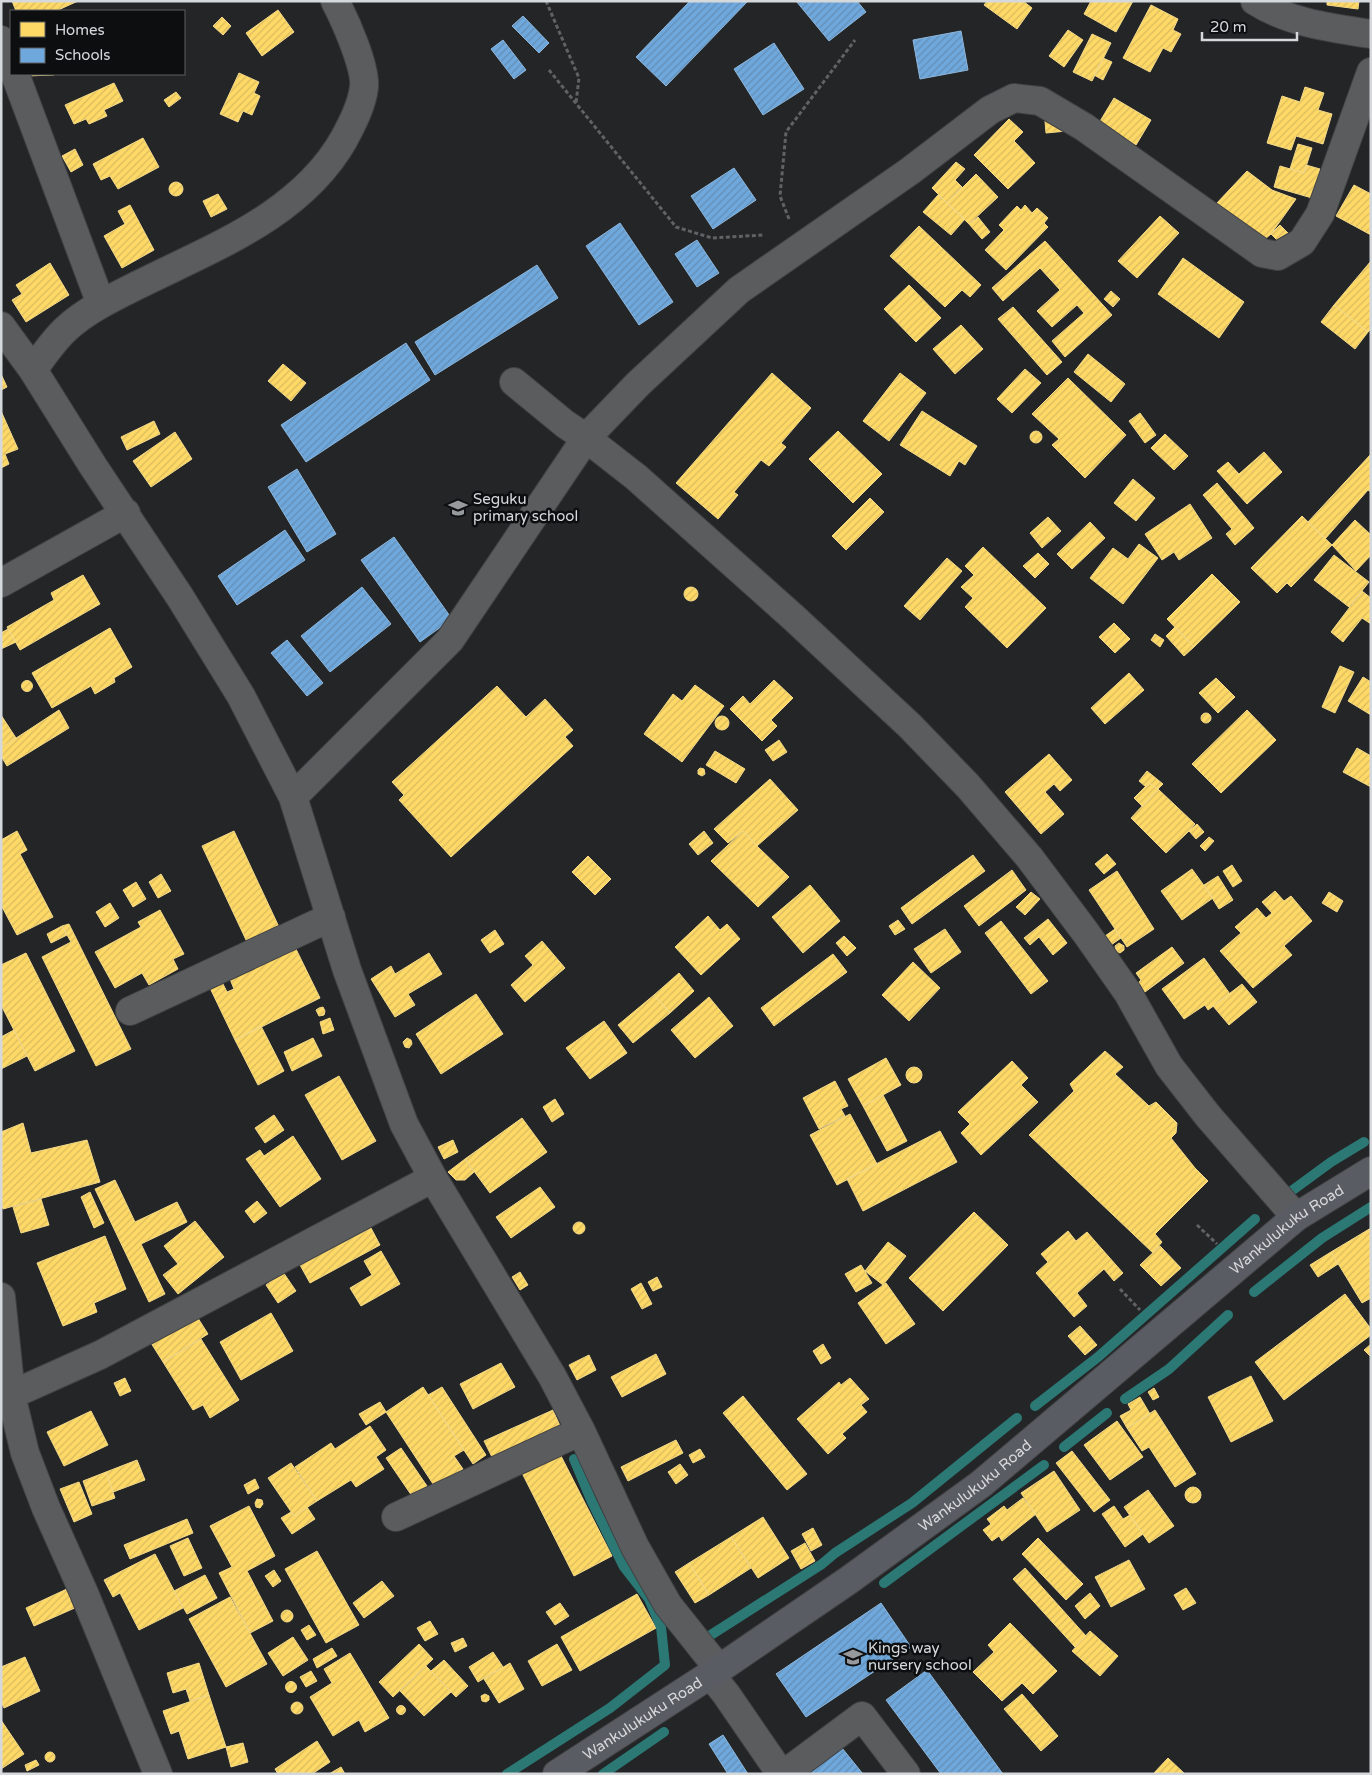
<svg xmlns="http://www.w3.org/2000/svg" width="1372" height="1775" font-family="'Varela Round',sans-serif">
<defs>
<pattern id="homes-hatch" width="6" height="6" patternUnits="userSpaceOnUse" patternTransform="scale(1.25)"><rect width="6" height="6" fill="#ffd966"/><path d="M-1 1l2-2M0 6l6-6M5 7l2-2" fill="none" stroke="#d9bb5f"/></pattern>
<pattern id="schools-hatch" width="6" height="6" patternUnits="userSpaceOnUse" patternTransform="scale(1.25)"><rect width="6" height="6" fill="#6fa8dc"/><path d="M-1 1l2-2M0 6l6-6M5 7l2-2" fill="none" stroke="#638eb6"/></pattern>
</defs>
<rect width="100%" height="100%" fill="#232527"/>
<path fill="url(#homes-hatch)" stroke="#f3d989" d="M12,1H78L56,11H16Z
M987,1H1023L1032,8L1017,29L984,5Z
M1091,1H1133L1116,32L1084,14Z
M1327,1H1359L1358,9L1327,5Z
M1151,5L1178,19L1173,30L1181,34L1171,52L1163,48L1150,72L1123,58Z
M278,10L294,32L262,56L246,33Z
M222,17L231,26L223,35L213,26Z
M1068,30L1083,40L1064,67L1049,56Z
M1092,34L1111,43L1092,81L1073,72Z
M1103,58L1112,62L1103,80L1094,75Z
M239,73L259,82L254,93L260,96L252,115L243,111L238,122L220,114Z
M25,74H54V75L26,76Z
M114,83L123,101L104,110L107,116L89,124L86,119L74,124L65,105Z
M1305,87L1324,93L1318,110L1332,114L1323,144L1296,136L1291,150L1267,143L1282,96L1300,102Z
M176,92L181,98L169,107L164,100Z
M1114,98L1151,120L1136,145L1099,123Z
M1009,119L1023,132L1014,141L1035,163L1008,189L974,155Z
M1066,119L1067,131L1046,133L1045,121Z
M143,138L159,167L118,189L110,176L101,180L93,164Z
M1298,144L1312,148L1304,173L1290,169Z
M75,149L83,165L71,172L62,156Z
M956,162L965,169L955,180L962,187L947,203L932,188Z
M1306,165L1320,169L1312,198L1274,187L1280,166L1304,173Z
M1247,171L1272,190L1296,199L1271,234L1265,239L1216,204Z
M976,174L998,197L969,224L947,203Z
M169 189a7 7 0 1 1 14 0a7 7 0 1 1-14 0Z
M1354,185L1371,194V235L1336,216Z
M218,194L227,209L211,217L203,201Z
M938,195L965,219L951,235L923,212Z
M130,205L154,250L122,268L104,236L125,224L118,211Z
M1025,205L1032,213L1037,208L1048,218L1044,223L1048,227L1006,270L985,250L1004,230L999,225L1017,206L1021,210Z
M1160,216L1179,233L1137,278L1118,261Z
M978,217L990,232L982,239L969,224Z
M1280,225L1288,233L1279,242L1271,234Z
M919,226L981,285L970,297L962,290L945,307L890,256Z
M1045,241L1112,315L1065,357L1052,341L1084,313L1077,305L1052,327L1037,311L1060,290L1040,268L1003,301L992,288Z
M1183,258L1244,302L1219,338L1158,294Z
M1371,261V329L1368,332L1334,305Z
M50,263L69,295L26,322L12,300L22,294L16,285Z
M909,285L941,318L916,342L884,309Z
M1111,291L1120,299L1113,307L1104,299Z
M1334,305L1368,332L1355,349L1321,322Z
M1013,307L1062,362L1047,375L998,319Z
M961,325L983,349L955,374L933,349Z
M1088,354L1125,384L1111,402L1074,372Z
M283,364L306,383L291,401L268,381Z
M1025,369L1041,383L1012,413L997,399Z
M772,373L811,408L781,443L786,447L769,466L761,460L734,492L738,495L718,519L676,483Z
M900,373L926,393L889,441L863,421Z
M1,374L7,387L1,390Z
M1068,378L1126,435L1085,478L1052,445L1059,439L1032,414Z
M1,411L18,449L5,454L9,464L1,468Z
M922,411L977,446L965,465L959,461L950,476L900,445Z
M1140,413L1156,435L1145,443L1129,421Z
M154,421L160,434L127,450L121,437Z
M1030 437a6 6 0 1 1 12 0a6 6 0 1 1-12 0Z
M838,431L882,474L853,503L809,459Z
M175,432L192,459L151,487L133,461Z
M1165,434L1188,456L1174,470L1151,448Z
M1264,452L1282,472L1247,504L1217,471L1228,462L1239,474Z
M1371,454V492L1368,490L1325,539L1308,522Z
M1133,479L1155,498L1136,521L1114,503Z
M1217,483L1254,528L1235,545L1226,534L1232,529L1203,495Z
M870,498L884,512L846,550L832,536Z
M1190,504L1212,538L1179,560L1174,552L1162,560L1145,534Z
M1302,516L1332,545L1291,587L1287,583L1277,593L1251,568Z
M1048,517L1061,531L1042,548L1030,533Z
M1355,520L1371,535V555L1356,571L1332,545Z
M1090,522L1105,538L1072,569L1057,554Z
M1139,544L1158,558L1123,604L1090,578L1113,548L1128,559Z
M983,547L1046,608L1007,648L965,607L973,598L961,587L974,575L965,566Z
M1038,553L1049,564L1035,578L1023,566Z
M1334,555L1369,582L1349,607L1314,580Z
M947,558L962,571L920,620L904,606Z
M1212,574L1240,602L1194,647L1167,619Z
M83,575L100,604L20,650L7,627L54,600L51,593Z
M684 594a7 7 0 1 1 14 0a7 7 0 1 1-14 0Z
M1362,591L1371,598V624L1362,618L1343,642L1331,632Z
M1114,623L1130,639L1115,653L1099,637Z
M1175,627L1194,647L1184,656L1166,636Z
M110,628L132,667L114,678L115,682L95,694L91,686L52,708L32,673Z
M8,629L16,642L1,649V633Z
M1155,634L1164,640L1160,647L1151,640Z
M1340,666L1354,672L1335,713L1322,707Z
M1129,673L1144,690L1105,724L1091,708Z
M1363,677L1371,682V715L1348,701Z
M1216,678L1235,697L1218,713L1199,693Z
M774,680L793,698L771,720L777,726L762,741L730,709L743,696L750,704Z
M21.5 686a5.5 5.5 0 1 1 11 0a5.5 5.5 0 1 1-11 0Z
M695,685L724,706L682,762L644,734L673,694L682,701Z
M497,686L526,717L545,699L573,730L565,737L573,746L451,857L399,800L404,795L392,782Z
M59,710L69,728L7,766L1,756V748Z
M1247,710L1276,740L1221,793L1192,764Z
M1201 718a5 5 0 1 1 10 0a5 5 0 1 1-10 0Z
M1,715L16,738L1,748Z
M715 723a7 7 0 1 1 14 0a7 7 0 1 1-14 0Z
M779,740L787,752L773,761L765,750Z
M1357,748L1371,756V787L1343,772Z
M715,751L745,769L736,783L706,765Z
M1049,754L1072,780L1060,791L1054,784L1045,792L1064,814L1041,834L1005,792Z
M700,768L704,769L705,774L702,776L698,774V770Z
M1147,771L1163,784L1158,789L1149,783L1146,787L1139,781Z
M770,779L798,810L757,846L743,831L728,843L714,829Z
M1149,783L1158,789L1143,807L1134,798Z
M1158,789L1195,824L1189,831L1166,853L1131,818Z
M1197,824L1204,832L1196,839L1189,831Z
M17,831L27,850L20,854L53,917L17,935L1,905V840Z
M234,831L279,927L247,942L202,846Z
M704,831L713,843L698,855L689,844Z
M743,831L757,846L789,877L758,907L711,861Z
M1209,837L1214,841L1205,851L1200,846Z
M1107,854L1116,864L1104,874L1095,864Z
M973,855L985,871L912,924L901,908Z
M588,856L611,879L595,895L572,872Z
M1232,865L1242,881L1233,887L1223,871Z
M1192,869L1213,898L1182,920L1161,891Z
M1012,870L1026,890L979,926L964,906Z
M1117,871L1154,929L1127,947L1089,890Z
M161,874L171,891L158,898L149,882Z
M1218,876L1233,900L1219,909L1204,885Z
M136,882L146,899L133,907L123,890Z
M810,885L840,921L803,953L772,917Z
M1275,891L1284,901L1291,896L1312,921L1284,946L1292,955L1253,988L1220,951L1241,933L1235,927L1257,908L1266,918L1272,913L1262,902Z
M1031,892L1040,899L1025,915L1016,907Z
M1329,892L1343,901L1337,912L1322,903Z
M110,903L119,918L105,927L96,912Z
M160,910L184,954L173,959L178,969L149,985L142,973L115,988L95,952L141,927L138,922Z
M708,916L720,930L727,924L740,939L701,975L675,947Z
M1048,919L1067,943L1053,955L1039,937L1030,945L1024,938Z
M898,920L905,929L895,935L889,926Z
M1001,921L1048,981L1031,994L985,933Z
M69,924L131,1049L96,1066L42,957L71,942L62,926Z
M62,926L67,935L51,943L47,934Z
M945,929L961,952L931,973L914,949Z
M1115,929L1121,938L1111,945L1105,936Z
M495,930L504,944L490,953L481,940Z
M844,936L856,948L847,956L836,943Z
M542,941L565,968L525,1002L511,985L533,965L525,956Z
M1119,943L1124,946V950L1120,953L1116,951L1115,946Z
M295,947L320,998L235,1040L210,988L222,982L227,992L234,989L230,979Z
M1172,947L1184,963L1145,992L1138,983L1141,980L1136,973Z
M26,953L75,1051L35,1071L1,1005V965Z
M429,953L442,974L408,994L415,1005L395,1017L371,979L391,966L395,974Z
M833,954L847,972L774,1026L761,1008Z
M1204,958L1230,994L1208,1010L1205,1005L1184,1019L1162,989Z
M913,962L940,988L909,1021L882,995Z
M679,973L694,991L670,1013L654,995Z
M1242,984L1257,1002L1229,1025L1213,1006Z
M476,994L503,1034L441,1074L416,1034Z
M654,995L670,1013L633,1043L618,1025Z
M709,997L733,1026L695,1058L671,1030Z
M323,1007L325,1011L324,1015L319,1016L316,1010L319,1008Z
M330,1018L334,1030L323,1034L320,1022Z
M604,1021L627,1053L590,1079L566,1048Z
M261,1026L284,1071L258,1085L235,1040Z
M14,1030L27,1056L1,1069V1037Z
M313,1038L322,1056L292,1071L284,1052Z
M407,1038L411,1040L412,1044L409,1048L405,1047L403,1042Z
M1105,1051L1123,1067L1115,1074L1149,1106L1156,1102L1177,1123L1176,1133L1171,1138L1195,1168L1208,1181L1155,1234L1162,1242L1153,1253L1029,1135L1074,1091L1070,1084Z
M886,1058L901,1085L863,1106L848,1079Z
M1012,1061L1028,1078L1021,1085L1038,1102L981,1155L961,1133L970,1124L958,1112Z
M906 1075a8 8 0 1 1 16 0a8 8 0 1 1-16 0Z
M339,1076L376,1141L342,1160L305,1095Z
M835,1081L848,1106L841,1109L845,1116L819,1129L803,1098Z
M883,1095L907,1141L887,1151L863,1106Z
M555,1099L564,1114L552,1122L543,1107Z
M850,1114L877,1164L837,1185L810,1135Z
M274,1115L284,1130L265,1143L255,1128Z
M522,1118L547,1152L490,1193L465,1159Z
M23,1123L31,1153L87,1140L100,1182L3,1209L1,1201V1132Z
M940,1131L957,1162L863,1211L847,1179Z
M293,1136L321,1179L280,1207L246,1159L260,1150L264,1156Z
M453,1140L458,1152L444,1159L438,1147Z
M465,1159L474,1172L465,1180H456L448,1172Z
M115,1180L135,1222L177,1202L187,1222L141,1244L165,1294L149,1302L95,1189Z
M540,1187L555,1207L511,1238L496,1217Z
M90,1192L104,1223L94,1228L81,1197Z
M41,1199L49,1225L21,1233L13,1207Z
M257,1201L267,1213L254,1223L245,1211Z
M974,1212L1008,1245L943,1311L909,1278Z
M195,1221L224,1257L178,1294L163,1275L178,1264L164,1246Z
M573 1228a6 6 0 1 1 12 0a6 6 0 1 1-12 0Z
M371,1228L380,1245L310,1283L300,1265Z
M1371,1228V1298L1362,1303L1331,1252Z
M1068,1231L1076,1241L1087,1232L1123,1273L1114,1281L1104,1269L1077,1293L1087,1306L1074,1317L1036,1273L1048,1262L1041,1254Z
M105,1236L126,1289L94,1303L97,1312L63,1326L37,1263Z
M888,1242L906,1256L883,1285L865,1271Z
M1160,1246L1181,1268L1161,1286L1140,1265Z
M381,1251L400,1284L361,1306L350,1288L372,1275L364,1261Z
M1331,1252L1338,1264L1318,1277L1310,1265Z
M861,1265L872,1283L856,1292L845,1274Z
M283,1272L296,1291L278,1303L266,1285Z
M520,1272L528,1285L520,1290L512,1277Z
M657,1277L662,1287L653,1291L648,1282Z
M641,1283L652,1304L642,1309L631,1289Z
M886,1283L915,1324L886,1344L858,1303Z
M1345,1294L1371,1329V1335L1284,1400L1255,1362Z
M271,1313L293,1351L241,1380L220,1342Z
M196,1315L208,1334L163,1362L151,1343Z
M1080,1326L1097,1345L1085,1355L1068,1336Z
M201,1339L239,1400L210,1418L203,1405L193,1410L163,1362Z
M823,1344L831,1358L821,1364L813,1351Z
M1371,1344V1357L1364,1350Z
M656,1354L666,1374L622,1397L611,1377Z
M589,1355L596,1370L577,1380L569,1365Z
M501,1363L515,1387L473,1409L460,1384Z
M1251,1376L1273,1421L1231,1442L1208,1397Z
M125,1378L131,1391L120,1396L114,1383Z
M850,1378L869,1399L861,1405L867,1412L842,1434L846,1438L828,1454L797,1419L839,1382L841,1385Z
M423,1387L464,1450L454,1456L463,1469L435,1487L386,1412Z
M442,1387L486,1455L473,1464L428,1395Z
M1154,1388L1159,1397L1153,1400L1148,1392Z
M743,1396L807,1474L787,1490L723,1413Z
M1140,1397L1150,1414L1127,1428L1120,1416L1131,1410L1128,1404Z
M380,1402L386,1412L366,1425L359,1414Z
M553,1410L561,1428L493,1459L484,1441Z
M1155,1410L1196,1474L1175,1487L1149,1447L1142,1451L1127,1428Z
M91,1411L108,1445L64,1466L47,1432Z
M1117,1421L1143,1457L1110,1480L1084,1445Z
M370,1426L386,1450L376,1457L384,1469L356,1487L351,1480L317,1501L295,1467L331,1443L335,1449Z
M676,1440L683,1453L628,1481L621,1467Z
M401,1448L427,1486L412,1496L386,1458Z
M700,1449L705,1457L693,1463L689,1455Z
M1072,1451L1110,1500L1094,1512L1056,1463Z
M559,1452L612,1556L574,1576L521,1471Z
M137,1460L145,1480L113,1492L106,1472Z
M291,1463L317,1501L294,1516L268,1478Z
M680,1464L688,1475L676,1484L668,1472Z
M1054,1471L1080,1510L1047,1532L1021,1493Z
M106,1472L115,1498L92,1506L83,1481Z
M255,1479L259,1488L248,1494L244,1485Z
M79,1482L92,1514L74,1522L60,1489Z
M1185 1495a8 8 0 1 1 16 0a8 8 0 1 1-16 0Z
M1148,1490L1174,1526L1149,1543L1124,1507Z
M1023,1498L1036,1514L1002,1541L999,1536L992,1541L983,1530L991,1524L987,1519L1004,1506L1007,1510Z
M257,1499L262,1500L263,1504L260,1508L256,1507L255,1503Z
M249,1506L275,1556L247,1571L273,1621L250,1633L219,1573L232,1567L210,1526Z
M1114,1506L1123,1519L1130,1515L1143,1534L1125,1547L1102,1514Z
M307,1507L315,1519L292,1534L281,1518L291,1512L294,1516Z
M763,1517L789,1558L758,1578L731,1537Z
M187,1519L193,1533L130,1559L124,1545Z
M813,1528L822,1545L811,1551L802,1534Z
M731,1537L751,1568L709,1595L689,1563Z
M188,1538L202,1568L184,1576L170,1546Z
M1038,1538L1083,1584L1066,1600L1022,1554Z
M805,1543L815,1561L801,1569L791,1551Z
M317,1551L359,1625L326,1643L285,1569Z
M155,1554L183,1608L139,1630L120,1593L113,1597L104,1580Z
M1129,1560L1145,1589L1111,1607L1095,1577Z
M689,1563L709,1595L695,1603L675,1572Z
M1025,1568L1086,1636L1075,1647L1013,1579Z
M274,1570L281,1581L273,1587L265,1576Z
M205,1575L217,1598L187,1614L174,1591Z
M382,1581L394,1596L364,1618L353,1603Z
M69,1588L77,1607L34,1626L26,1608Z
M1186,1588L1196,1603L1183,1610L1174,1595Z
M1090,1593L1100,1606L1085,1619L1075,1606Z
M637,1594L656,1628L580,1671L561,1637Z
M230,1597L267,1664L226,1687L189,1619Z
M560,1603L569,1616L555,1625L546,1612Z
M281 1616a6 6 0 1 1 12 0a6 6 0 1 1-12 0Z
M430,1621L438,1634L425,1641L417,1628Z
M1010,1623L1057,1671L1033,1694L1022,1683L1002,1701L973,1672L994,1652L988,1645Z
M309,1625L316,1635L307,1640L301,1630Z
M1090,1631L1118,1656L1100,1676L1072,1651Z
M293,1637L308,1660L283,1676L268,1653Z
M463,1638L467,1646L455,1652L451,1643Z
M419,1644L433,1659L393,1697L379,1682Z
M557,1644L572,1670L542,1686L528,1661Z
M332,1648L337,1656L317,1668L313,1659Z
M493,1652L503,1667L478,1682L469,1667Z
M350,1653L389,1718L365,1732L359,1720L333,1736L310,1697L332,1683L324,1669Z
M25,1657L40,1691L4,1708L1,1702V1667Z
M444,1660L468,1686L456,1697L431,1671Z
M199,1663L209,1695L190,1701L186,1689L173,1693L167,1673Z
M510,1663L524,1689L499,1703L484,1679Z
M426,1666L451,1692L424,1716L400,1691Z
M311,1671L317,1681L306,1687L300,1677Z
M285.5 1687a5.5 5.5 0 1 1 11 0a5.5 5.5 0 1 1-11 0Z
M485,1694L489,1696V1700L486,1702L482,1701L481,1696Z
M1022,1694L1058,1736L1041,1751L1004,1709Z
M209,1695L226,1747L188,1759L179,1731L171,1734L163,1711Z
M291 1708a6 6 0 1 1 12 0a6 6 0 1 1-12 0Z
M396.5 1710a4.5 4.5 0 1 1 9 0a4.5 4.5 0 1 1-9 0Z
M1,1720L24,1754L1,1769Z
M317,1741L330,1762L312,1774H278L275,1769Z
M243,1743L248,1762L231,1767L226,1747Z
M45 1757a5 5 0 1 1 10 0a5 5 0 1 1-10 0Z
M1168,1758L1185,1774H1153Z
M36,1760L39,1765L27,1771L25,1765Z
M341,1767L345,1774H329Z"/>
<path fill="url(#schools-hatch)" stroke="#8eb7dc" d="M690,1H748L666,86L636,57Z
M796,1H857L866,12L829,41Z
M523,16L549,43L539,53L512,26Z
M961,31L968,70L920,79L913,40Z
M503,40L526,70L514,79L491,49Z
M774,43L804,89L763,115L734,69Z
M734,168L756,200L713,229L691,196Z
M620,223L673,302L639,325L586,246Z
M697,240L719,273L697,287L675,254Z
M537,265L558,298L435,375L415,342Z
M406,343L430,380L306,462L281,425Z
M297,469L336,534L307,552L268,487Z
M285,530L305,560L237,605L218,576Z
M394,537L452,619L420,642L361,560Z
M362,587L391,624L330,672L301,636Z
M287,640L323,683L307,696L271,653Z
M881,1603L911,1647L806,1717L776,1674Z
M927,1670L1003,1774H941L886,1700Z
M723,1735L748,1774H728L709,1744Z
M838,1743L863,1774H798Z"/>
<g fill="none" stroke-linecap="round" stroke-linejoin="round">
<path stroke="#2b7874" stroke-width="10" d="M1286,1195L1331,1162L1364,1142
M1254,1292L1322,1238L1371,1207
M1125,1399L1169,1369L1228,1315
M1035,1406L1098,1357L1255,1219
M1064,1447L1107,1413
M884,1583L1044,1465
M703,1640L822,1564L835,1553L912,1503L1017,1418
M507,1774L610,1708L665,1665L661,1627L649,1599L624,1567L592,1502L574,1459
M603,1774L664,1732"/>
<g stroke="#414244" stroke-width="30">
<path id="minor" d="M1255,1C1289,23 1332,28 1371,34
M1,40L11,64
M15,74L101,304
M1,326L33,370L93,466L180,597L241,696L293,797L347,970L404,1124L433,1178L552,1376L581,1431L635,1547L668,1605L719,1669
M33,370C43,356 53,341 66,329C86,310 116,296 140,284C214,247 301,215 344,139C352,124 362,105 364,87C366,67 345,20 335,1
M514,382L565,424L586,438L636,477L794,618L910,726L968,786L1029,857L1086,933L1128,993L1169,1066L1208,1116L1296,1217
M1,583L126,513
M293,797L450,640L586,438L638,384L739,290L910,171L990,110L1014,98L1040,101L1084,127L1262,253L1278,256L1302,242L1320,214L1371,72
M130,1011L331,917
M1,1297L11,1395L25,1453L46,1508L84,1593L158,1774
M11,1395L100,1355L433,1178
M396,1517L581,1431
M710,1674L726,1694L781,1774
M784,1774L862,1716L906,1774"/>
</g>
<g stroke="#414244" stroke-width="30">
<g id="major">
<path id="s1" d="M557,1774L719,1669L849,1580L981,1484L1296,1217L1371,1171"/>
</g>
</g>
<path stroke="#616264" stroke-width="3" stroke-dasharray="4 2.5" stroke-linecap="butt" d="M546,1L579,78L576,103
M549,70L676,227L712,238L764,235
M789,219L780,196L786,132L855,40
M1197,1225L1217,1244
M1120,1289L1140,1310"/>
<use href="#minor" stroke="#5a5c5e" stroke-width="28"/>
<use href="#major" stroke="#5a5c63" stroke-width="28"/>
</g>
<defs>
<g id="school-bare" transform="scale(1.5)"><path d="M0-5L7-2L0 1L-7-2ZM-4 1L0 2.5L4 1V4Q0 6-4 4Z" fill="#979a9c" stroke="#0c0e10" stroke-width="2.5" paint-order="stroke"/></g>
</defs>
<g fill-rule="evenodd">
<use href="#school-bare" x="458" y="508"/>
<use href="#school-bare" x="853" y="1657"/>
</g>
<g text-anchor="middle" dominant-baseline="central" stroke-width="5" stroke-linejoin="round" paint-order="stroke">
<g font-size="15" fill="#d6d9db" stroke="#0c0e10" text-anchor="start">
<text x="473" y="499">Seguku<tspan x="473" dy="17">primary school</tspan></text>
<text x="868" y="1648">Kings way<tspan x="868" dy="17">nursery school</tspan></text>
</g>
<g font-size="15" fill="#d6d9db" stroke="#0c0e10">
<text stroke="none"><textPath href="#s1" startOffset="912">Wankulukuku Road</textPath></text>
<text stroke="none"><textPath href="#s1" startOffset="508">Wankulukuku Road</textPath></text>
<text stroke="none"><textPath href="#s1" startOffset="102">Wankulukuku Road</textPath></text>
</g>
</g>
<rect width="1372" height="1775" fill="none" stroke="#d6d9db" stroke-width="5"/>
<rect x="10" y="10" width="175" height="65" fill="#0c0e10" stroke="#5d5f61"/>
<rect x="20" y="22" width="25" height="15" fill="#ffd966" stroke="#5d5f61"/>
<text x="55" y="35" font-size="15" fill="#d6d9db">Homes</text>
<rect x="20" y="48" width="25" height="15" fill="#6fa8dc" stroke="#5d5f61"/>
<text x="55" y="60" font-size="15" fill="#d6d9db">Schools</text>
<path d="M1202 32v8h95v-8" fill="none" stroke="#d6d9db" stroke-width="2.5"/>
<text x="1210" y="32" font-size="15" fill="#d6d9db" stroke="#0c0e10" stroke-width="4" paint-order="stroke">20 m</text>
</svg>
